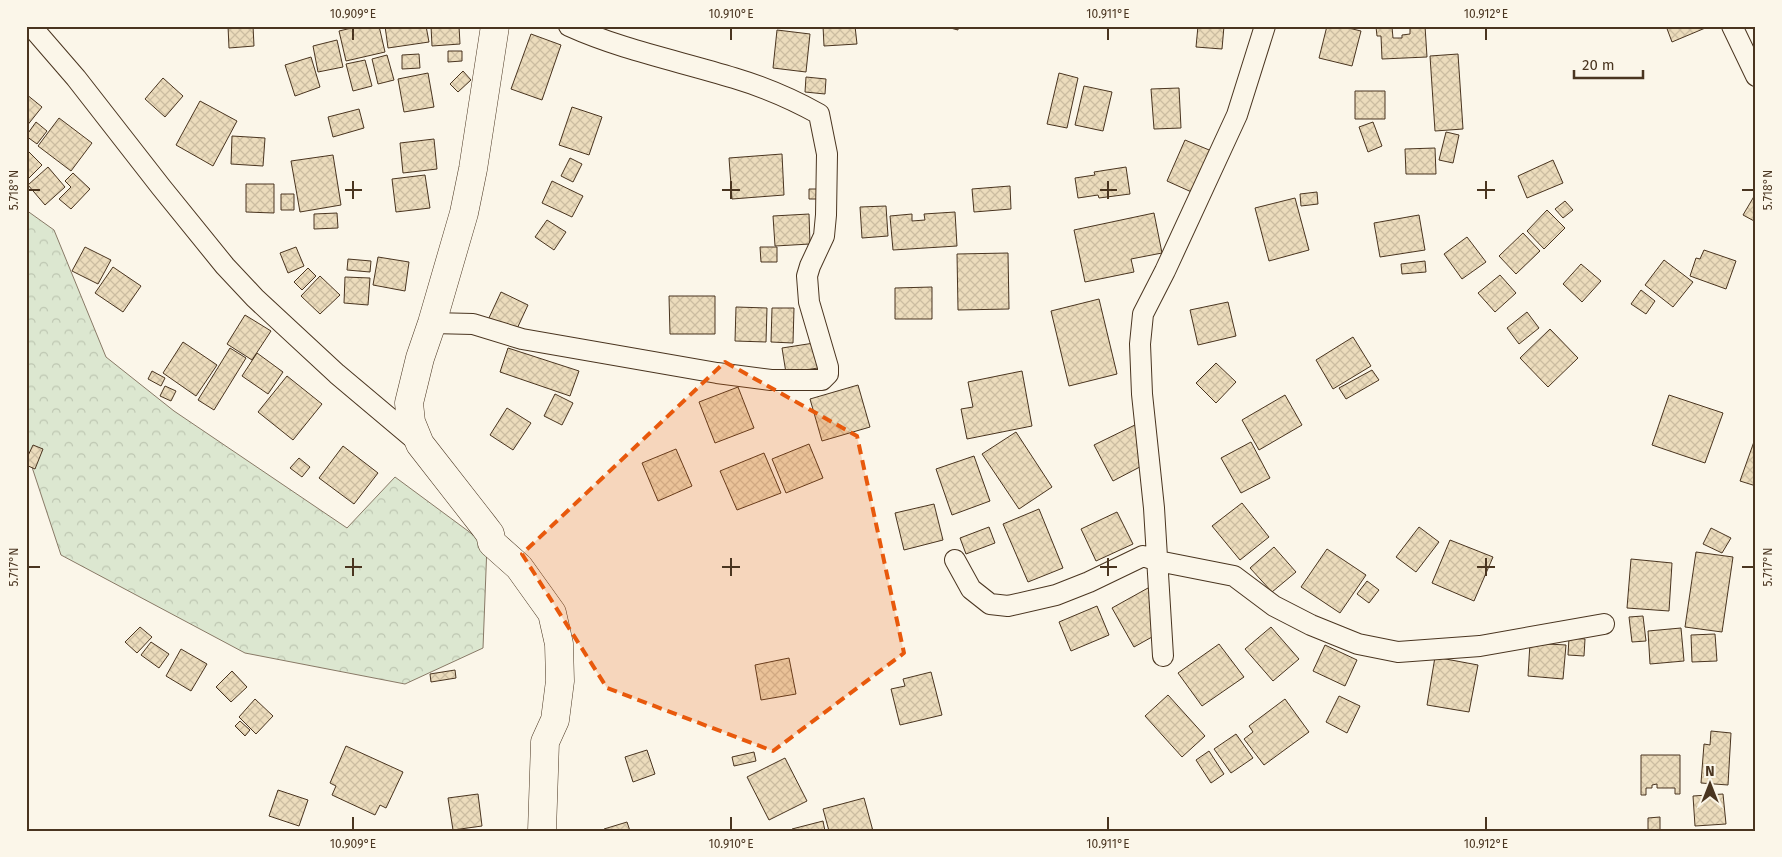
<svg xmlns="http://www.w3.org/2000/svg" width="1782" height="857" font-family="'Fira Sans',sans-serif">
<defs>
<pattern id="forest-crowns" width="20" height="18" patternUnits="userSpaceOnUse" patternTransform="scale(1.25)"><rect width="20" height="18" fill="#dce7d0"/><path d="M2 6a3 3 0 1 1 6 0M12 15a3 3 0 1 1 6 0" fill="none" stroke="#bec7b2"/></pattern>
<pattern id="building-cross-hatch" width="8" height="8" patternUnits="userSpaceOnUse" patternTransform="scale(1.25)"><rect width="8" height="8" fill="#ecdcbc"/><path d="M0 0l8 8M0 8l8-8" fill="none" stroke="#ccbda1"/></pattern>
</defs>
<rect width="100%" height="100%" fill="#fbf6e9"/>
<path fill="url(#forest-crowns)" stroke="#887966" d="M26,210L54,230L106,357L174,411L347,528L395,477L487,545L483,648L405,684L245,653L61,555L28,455H26Z"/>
<path fill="url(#building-cross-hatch)" stroke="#4a3520" d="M228,26H253L254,46L229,48Z
M360,26H379L385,52L346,61L339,31Z
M385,26H426L429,42L388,48Z
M431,26H459L460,44L432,46Z
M823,26H855L857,44L824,46Z
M943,26H958V30Z
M1198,26H1224L1222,49L1196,47Z
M1327,26H1340L1361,31L1352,66L1319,58Z
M1410,26H1425L1427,57L1382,59L1381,36H1377L1376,27H1392L1393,38H1402V35L1410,34Z
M1666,26H1710L1672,42Z
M777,30L810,34L806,72L773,68Z
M531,34L561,45L542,100L511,89Z
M337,40L343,67L318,72L313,46Z
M448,51H462V61L448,62Z
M419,54L420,68L402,69V55Z
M1458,54L1463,129L1435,131L1430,56Z
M387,55L394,80L378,84L372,59Z
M311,57L320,87L295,96L285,65Z
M365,60L372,86L353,91L346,64Z
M463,71L471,80L458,92L450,84Z
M428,73L434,107L404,112L398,79Z
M1059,73L1078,78L1067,128L1047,124Z
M806,77L826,79L825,94L805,92Z
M163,78L183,96L165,117L145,99Z
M1084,86L1112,92L1103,131L1075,125Z
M1179,88L1181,128L1154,129L1151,89Z
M1355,91H1385V119H1355Z
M26,94L42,107L26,127Z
M200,101L237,121L213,166L176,145Z
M572,107L602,117L589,155L559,145Z
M359,109L364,128L333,137L328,117Z
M59,118L92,143L71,171L38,146Z
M36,122L47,131L37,144L26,136Z
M1373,122L1382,146L1368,152L1359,127Z
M1446,132L1459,135L1453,163L1439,160Z
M232,136L265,138L263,166L231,164Z
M434,139L437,169L403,173L400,143Z
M1185,140L1214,152L1196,194L1167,181Z
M1435,148L1436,174H1406L1405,149Z
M26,149L42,165L26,181Z
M782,154L784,195L732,199L729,158Z
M333,155L341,205L300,212L291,161Z
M570,158L582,164L573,182L561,176Z
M1553,160L1563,183L1527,198L1518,176Z
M48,167L65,187L45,205L28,185Z
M1126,167L1130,194L1099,198L1098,195L1078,198L1075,178L1095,175L1094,172Z
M73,173L90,189L71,209L59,199L71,187L65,181Z
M425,175L430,208L396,212L392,179Z
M552,181L583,196L572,217L542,203Z
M246,184H274V213L246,212Z
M1010,186L1011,209L974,212L972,189Z
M809,189H819V199H809Z
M1317,192L1318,204L1301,206L1300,194Z
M1756,193V222L1743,215Z
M281,194H294V210H281Z
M1295,198L1309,250L1269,261L1255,208Z
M1565,201L1573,210L1563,218L1555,209Z
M886,206L888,236L862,238L860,207Z
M1547,210L1565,228L1544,249L1527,231Z
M955,212L957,246L893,250L890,216L912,214V221L925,220L924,214Z
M337,213L338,228L314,229V214Z
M1154,213L1162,253L1131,259L1134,272L1085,282L1074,230Z
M809,214L810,244L775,246L773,216Z
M1419,215L1425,250L1380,257L1374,223Z
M547,220L566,232L554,250L535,237Z
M1523,233L1540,251L1516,274L1499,256Z
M1467,237L1486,262L1462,279L1444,254Z
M85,247L111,260L98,284L72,271Z
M296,247L304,266L288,273L280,253Z
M760,247H777V262H761Z
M1704,250L1736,261L1726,289L1690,276L1696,258L1700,259Z
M1008,253L1009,309L958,310L957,254Z
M378,257L409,262L405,291L373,285Z
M348,259L371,261L370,272L347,270Z
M1664,260L1693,282L1673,307L1645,285Z
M1425,261L1426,272L1402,274L1401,264Z
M1581,264L1601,281L1582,302L1563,284Z
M113,267L141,286L123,312L95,293Z
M308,268L316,276L302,290L294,282Z
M1500,275L1516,293L1495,312L1478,293Z
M320,276L340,295L320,314L301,296Z
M345,277L370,278L368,305L344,303Z
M932,287V319H895V288Z
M1641,290L1655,301L1646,314L1631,304Z
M501,292L528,305L515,333L488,320Z
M669,296H715V334H670Z
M1099,299L1117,374L1069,386L1051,311Z
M1228,302L1236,336L1198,345L1190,310Z
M736,307L767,308L766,342L735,341Z
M772,308H794L793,343L771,342Z
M1527,312L1539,328L1519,344L1507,328Z
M245,315L271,331L252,360L227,344Z
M1550,329L1578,358L1548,387L1520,358Z
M1353,337L1371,366L1333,389L1316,360Z
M183,342L217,365L196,396L163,373Z
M814,343L818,368L786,373L782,348Z
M230,348L246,358L214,410L198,400Z
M508,348L579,371L570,396L500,372Z
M257,353L283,372L268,394L242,376Z
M1216,363L1236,382L1216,403L1196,383Z
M1372,370L1379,380L1346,399L1339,388Z
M152,371L165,378L161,386L148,379Z
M1022,371L1032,426L967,439L961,409L973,407L968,382Z
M287,376L322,404L293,440L258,412Z
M858,385L870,427L822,441L810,399Z
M165,386L176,391L171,401L160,396Z
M738,387L754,428L715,443L699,402Z
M555,394L573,403L562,425L544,416Z
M1285,395L1302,425L1259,450L1242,420Z
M1669,395L1723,413L1705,463L1652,445Z
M507,408L531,423L513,450L490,435Z
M1139,423L1157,458L1113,481L1094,445Z
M1016,432L1052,487L1019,509L982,454Z
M1756,436V486L1740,481Z
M1251,442L1270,478L1241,493L1221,458Z
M809,444L823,478L786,493L772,459Z
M33,445L43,449L35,469L26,465V460Z
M343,446L378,473L354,504L319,478Z
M676,449L692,486L658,501L642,463Z
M764,453L781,493L737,510L720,471Z
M974,456L990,501L952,515L936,469Z
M299,458L310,467L302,477L290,468Z
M1242,503L1269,537L1240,560L1212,526Z
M934,504L943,540L904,550L895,513Z
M1039,509L1063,568L1028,582L1003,524Z
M1117,512L1133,544L1096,561L1081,529Z
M989,527L995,543L966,554L960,538Z
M1419,527L1439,542L1416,572L1396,557Z
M1711,528L1731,538L1722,553L1703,544Z
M1450,540L1493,557L1474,601L1432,583Z
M1274,547L1296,572L1272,592L1250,568Z
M1327,549L1366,575L1340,613L1301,587Z
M1696,552L1733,557L1722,632L1685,627Z
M1631,559L1672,563L1669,611L1627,608Z
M1367,581L1379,590L1369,603L1357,594Z
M1148,588L1170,627L1134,647L1112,608Z
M1097,606L1109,635L1071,651L1059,622Z
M1643,616L1646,641L1632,642L1629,617Z
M140,627L152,637L137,653L125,642Z
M1271,627L1299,659L1273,681L1245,649Z
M1681,628L1684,661L1650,664L1648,631Z
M1715,634L1717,661L1692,662L1691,635Z
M1569,638L1585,639L1584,656L1568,655Z
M151,642L169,654L159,668L141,655Z
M1530,643L1566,645L1563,679L1528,676Z
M1219,644L1244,677L1202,706L1178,673Z
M1325,645L1357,660L1345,686L1313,671Z
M181,649L207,664L191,691L166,676Z
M1435,657L1478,665L1469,712L1427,705Z
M789,658L796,694L761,700L755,665Z
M455,670L456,678L431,682L430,674Z
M232,671L247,687L231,702L216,687Z
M931,672L942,715L900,725L891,689L905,686L903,679Z
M1168,695L1205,736L1182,757L1145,716Z
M1339,696L1360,706L1347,733L1326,722Z
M255,699L273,716L256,734L239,717Z
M1285,699L1309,732L1264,765L1244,739L1253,732L1249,726Z
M240,721L250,730L245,736L235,726Z
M1711,731L1731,733L1728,785L1701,783L1704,744L1710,745Z
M1236,734L1253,758L1231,773L1214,749Z
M346,746L403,772L386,808L380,805L375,815L332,795L336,786L330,783Z
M647,750L655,774L633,782L625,757Z
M1209,751L1224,774L1211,783L1196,760Z
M754,752L756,761L734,766L732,757Z
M1641,755H1680V794H1675V788H1657V784L1652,785V788H1646V795H1641Z
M785,758L807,801L769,820L747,777Z
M278,790L308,800L299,826L269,816Z
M478,794L482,826L453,830L448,798Z
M1723,794L1726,824L1695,826L1693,796Z
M864,798L873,831H829L823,809Z
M1660,817V831H1648V818Z
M823,821L825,831H792V829Z
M627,822L630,831H604V829Z"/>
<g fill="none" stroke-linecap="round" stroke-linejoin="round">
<g stroke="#4a3520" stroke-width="22">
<path id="street" d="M31,26L76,78L161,187L225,266L255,298L337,374L419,443
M1732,26L1756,76
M432,323L473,324L522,339L717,373L771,380H822L828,374V367L809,302L807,276L810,266L824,236L826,215L827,154L819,114C792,99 764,87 734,78C679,61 622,50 569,26
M955,560L971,589L990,604L1008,606L1056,595L1089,582L1143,556L1158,561L1234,576L1274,606L1311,625L1358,644L1398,652L1480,646L1604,624
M1163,656L1154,508L1142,394L1140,344L1143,314L1165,271L1237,115L1265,26"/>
</g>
<g stroke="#4a3520" stroke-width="29">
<path id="secondary" d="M495,26L473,169L464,213L432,323L420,358L409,403L411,422L420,444L484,526L490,534L492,543L519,567L552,613L559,644L560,681L555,720L545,742L542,831"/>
</g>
<use href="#street" stroke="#fbf6e9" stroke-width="20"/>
<use href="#secondary" stroke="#fbf6e9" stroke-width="28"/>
</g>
<path fill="#e8590c" fill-opacity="0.2" stroke="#e8590c" stroke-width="4" stroke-dasharray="10 6" stroke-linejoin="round" d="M725,362L857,436L904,653L773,751L607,688L522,554Z"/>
<path fill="none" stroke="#4a3520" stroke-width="2" d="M353,28V40M731,28V40M1108,28V40M1486,28V40M353,181V199M731,181V199M1108,181V199M1486,181V199M28,190H40M345,190H362M722,190H740M1100,190H1117M1477,190H1495M1742,190H1754M353,558V576M731,558V576M1108,558V576M1486,558V576M28,567H40M345,567H362M722,567H740M1100,567H1117M1477,567H1495M1742,567H1754M353,817V830M731,817V830M1108,817V830M1486,817V830"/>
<rect width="1782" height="857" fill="none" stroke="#fbf6e9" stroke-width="55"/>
<g transform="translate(1710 784)" stroke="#fbf6e9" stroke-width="4" paint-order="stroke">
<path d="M0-4L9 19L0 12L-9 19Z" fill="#4a3520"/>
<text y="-8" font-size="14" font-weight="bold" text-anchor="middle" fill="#4a3520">N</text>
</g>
<path d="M1574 70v8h69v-8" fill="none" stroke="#4a3520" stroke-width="2.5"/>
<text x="1582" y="70" font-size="15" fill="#4a3520" stroke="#fbf6e9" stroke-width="4" paint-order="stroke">20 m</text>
<rect x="28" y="28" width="1726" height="802" fill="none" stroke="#4a3520" stroke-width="2"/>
<g font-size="12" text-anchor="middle" fill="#4a3520">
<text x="353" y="18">10.909°E</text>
<text x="731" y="18">10.910°E</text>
<text x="1108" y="18">10.911°E</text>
<text x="1486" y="18">10.912°E</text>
<text transform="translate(14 190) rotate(-90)" y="4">5.718°N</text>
<text transform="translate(1768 190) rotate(-90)" y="4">5.718°N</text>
<text transform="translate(14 567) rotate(-90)" y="4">5.717°N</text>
<text transform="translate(1768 567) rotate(-90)" y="4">5.717°N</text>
<text x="353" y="848">10.909°E</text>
<text x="731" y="848">10.910°E</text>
<text x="1108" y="848">10.911°E</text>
<text x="1486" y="848">10.912°E</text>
</g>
</svg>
